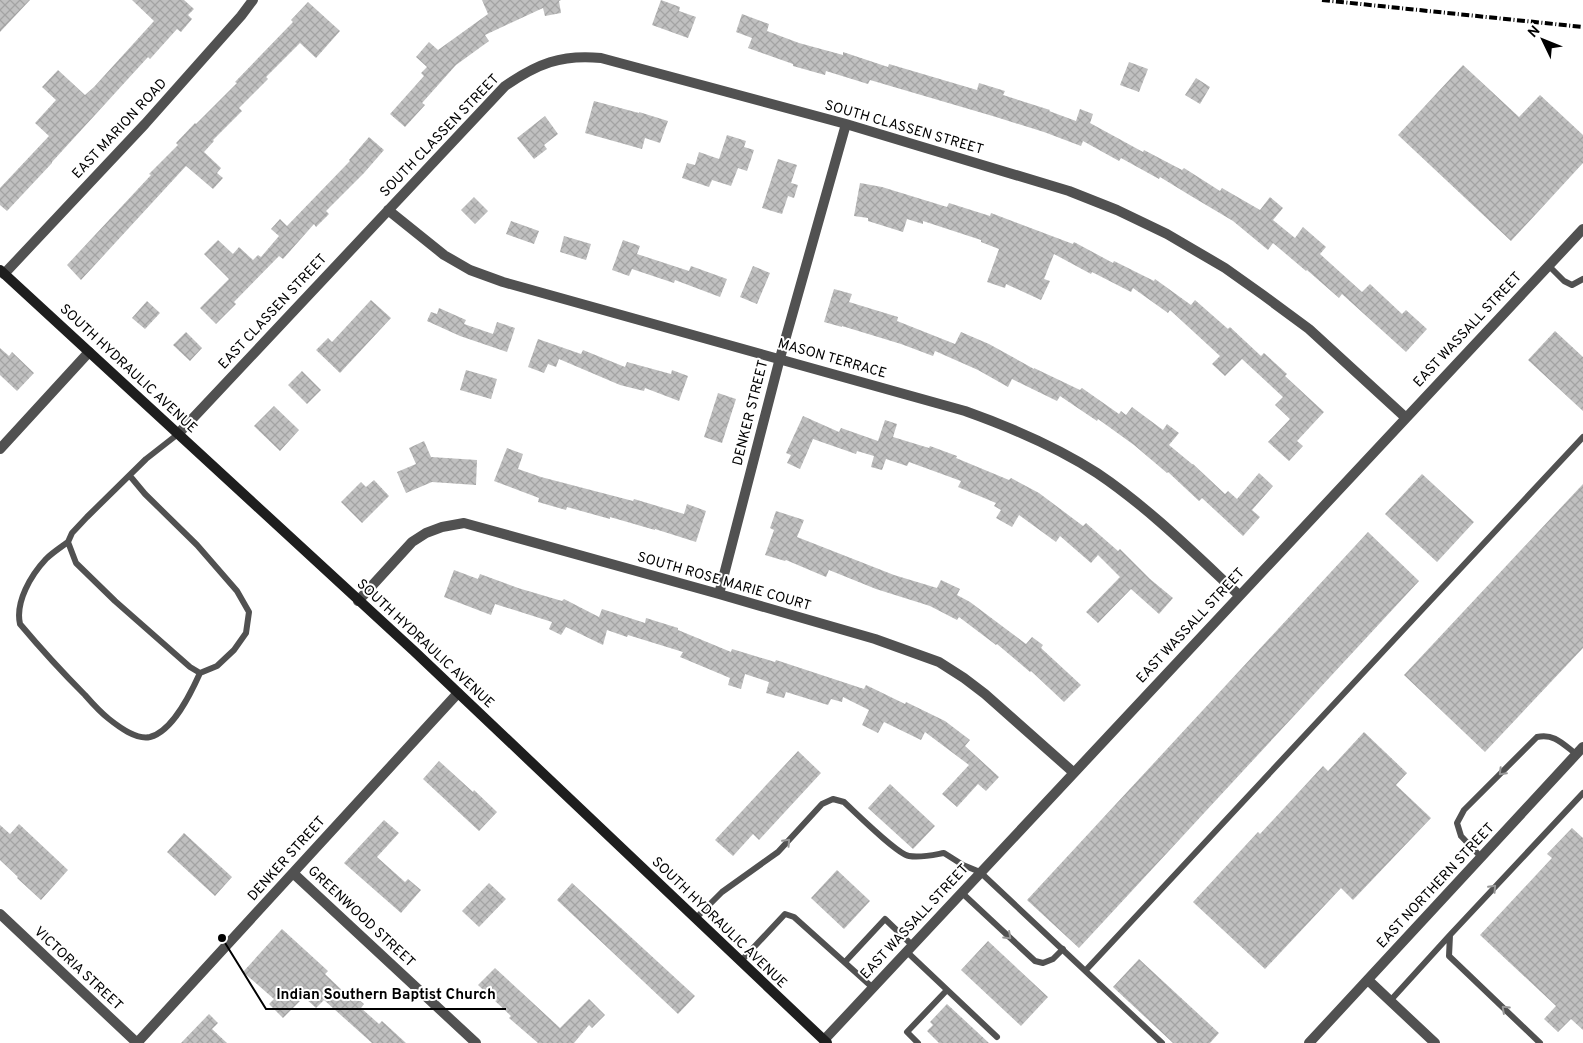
<svg xmlns="http://www.w3.org/2000/svg" width="1583" height="1043" font-family="Overpass,sans-serif">
<defs>
<pattern id="building-cross-hatch" width="8" height="8" patternUnits="userSpaceOnUse" patternTransform="scale(1.25)"><rect width="8" height="8" fill="#c0c0c0"/><path d="M0 0l8 8M0 8l8-8" fill="none" stroke="#a3a3a3"/></pattern>
</defs>
<rect width="100%" height="100%" fill="#fff"/>
<path fill="url(#building-cross-hatch)" d="M0,0H30L0,32Z
M132,0H184L194,9L188,15L192,19L181,32L177,29L150,59L148,57L52,162V163L7,211L0,205V188L49,136L35,123L56,100L42,87L58,70L85,95L94,87L154,21Z
M482,0H561L559,1L561,13L545,16L543,8L485,35L489,41L456,65L422,103L425,105L405,127L390,114L424,76L421,73L427,67L416,57L429,42L438,50L488,14Z
M661,0L680,7L679,11L696,17L688,38L652,25Z
M308,2L340,31L316,58L300,43L266,77L268,79L239,108L242,111L213,140L214,141L204,152L221,168L217,173L223,178L213,189L186,166L81,280L67,265L151,175L149,174L178,145L176,143L195,123L196,124L237,83L235,82L293,22L291,20Z
M742,14L769,24L767,31L799,43L843,55V52L888,67L889,64L977,90L979,83L1005,91L1003,95L1050,110L1049,111L1076,121L1080,109L1093,114L1090,123L1143,152L1144,150L1182,170L1184,168L1220,191L1222,188L1260,210L1270,197L1283,208L1273,220L1295,238L1303,227L1326,247L1320,254L1362,292L1370,284L1402,314L1406,310L1427,329L1406,352L1342,294L1339,298L1307,270L1306,271L1273,243L1268,250L1233,221L1191,196L1160,177L1159,179L1121,158L1119,161L1083,141L1081,146L1044,132L996,117L870,80L868,84L826,71L825,75L793,66V64L748,48L752,38L736,32Z
M1129,62L1148,69L1139,92L1120,85Z
M1463,65L1519,117L1540,95L1583,135V163L1511,241L1398,135Z
M1196,78L1210,87L1200,104L1185,95Z
M594,101L639,113V112L668,121L660,143L645,138L642,149L585,133Z
M545,116L558,134L544,145L547,149L534,159L517,138Z
M727,135L746,141L744,147L754,150L747,171L738,168L731,186L712,180L709,187L682,178L687,163L695,165L699,152L719,159Z
M369,137L384,150L364,173L326,211L329,214L316,227L314,224L283,259L279,256L234,302L236,304L216,324L200,308L229,279L204,254L218,240L233,254L239,247L253,260L258,255L261,257L279,236L271,229L280,219L287,226L350,161L349,160Z
M778,159L797,165L791,183L798,185L794,198L788,196L782,214L762,208Z
M860,183L882,187L947,207L949,203L990,216L991,213L1073,244L1074,242L1113,263L1114,261L1154,281L1155,279L1191,305L1195,300L1228,329L1230,327L1261,356L1264,353L1287,374L1285,376L1324,412L1297,441L1303,446L1289,461L1268,442L1290,419L1275,405L1283,397L1242,359L1225,376L1212,364L1220,356L1170,310L1168,313L1133,288L1131,292L1092,272L1091,274L1054,254L1044,279L1050,281L1041,300L1006,284L1005,288L987,282L999,249L981,242V240L923,221V224L907,219L903,232L868,221V218L854,216Z
M474,197L488,211L475,224L461,210Z
M511,221L539,231L534,244L506,234Z
M564,236L591,244L586,260L560,252Z
M623,240L640,246L637,254L689,271L691,266L727,279L720,297L675,280L674,283L632,269L629,276L612,270Z
M753,266L770,273L757,304L740,297Z
M834,289L852,294L849,302L898,317L897,321L955,344L961,332L989,344L1034,369V368L1080,390L1082,388L1119,414L1121,411L1126,415L1132,407L1163,430L1167,424L1179,433L1169,445L1192,464H1193L1225,494L1228,491L1237,499L1259,473L1273,486L1252,510L1260,517L1243,536L1202,498L1199,501L1168,472L1167,473L1134,445L1098,419L1097,421L1060,396L1057,401L1012,379L1008,387L978,370L935,351L933,356L901,344L842,326V327L824,322Z
M371,300L391,318L340,373L316,350L328,338L332,342Z
M147,301L160,313L145,329L132,318Z
M439,308L466,320L464,324L493,334L497,322L515,328L507,352L460,336L427,321L431,312L437,314Z
M1555,331L1583,357V411L1528,360Z
M186,332L202,348L190,361L173,345Z
M538,339L581,354L583,350L625,367L627,362L671,374L672,370L688,376L679,401L645,388L644,391L620,385L559,359L556,367L548,364L544,373L528,367Z
M0,348L9,356L12,352L34,373L17,391L0,375Z
M466,370L497,379L491,399L460,390Z
M302,371L321,390L307,404L288,385Z
M718,393L736,399L722,443L704,437Z
M274,406L299,430L280,451L254,426Z
M803,416L839,432L841,428L878,441L885,420L897,424L893,437L929,448L930,446L957,456L956,458L1009,480L1011,478L1039,493L1083,526L1086,523L1118,551L1120,549L1150,579L1173,598L1159,614L1131,589L1098,623L1086,612L1120,577L1098,555L1091,563L1060,536L1056,542L1019,515L1012,527L996,518L1001,510L994,506L996,503L958,487L961,481L909,462L907,466L886,459L882,470L871,467L874,456L857,451L856,454L813,439L800,469L787,463L791,455L786,453Z
M424,441L431,457L477,460L476,485L432,482L406,493L397,472L416,464L409,448Z
M507,448L523,454L518,469L541,477L633,501L634,499L684,514L687,504L706,511L696,542L655,529V530L610,517V519L567,507L566,510L538,502L539,498L494,481Z
M1422,474L1474,522L1437,562L1385,514Z
M374,480L389,496L362,523L341,502L361,482L366,487Z
M1583,484V648L1485,752L1404,675Z
M776,511L804,520L797,537L894,575L937,588L941,580L960,589L957,595L970,602L1026,644L1032,637L1043,645L1041,648L1081,685L1064,702L1031,671L1030,672L997,644L996,645L959,617L957,620L930,606L876,589L829,570L826,577L786,560L785,561L765,555L774,530L770,528Z
M1368,532L1419,581L1079,948L1027,900Z
M454,570L478,579L480,574L518,588L562,601L564,599L599,617L602,609L645,623L646,618L678,628V630L731,652L732,649L775,662L776,660L864,689L866,685L905,704L906,702L945,721L970,740L965,746L999,777L986,791L978,784L957,807L942,794L969,765L925,732L921,740L884,722L878,733L862,725L869,710L843,697L842,702L831,699L828,705L786,692L784,698L766,693L769,682L745,674L741,689L728,685L730,678L680,657L683,652L628,635L627,637L607,630L603,645L566,627L561,635L549,629L552,622L495,604L491,615L444,597Z
M1364,732L1407,773L1396,785L1431,818L1353,900L1341,888L1265,969L1193,902L1258,832L1260,834L1323,766L1328,771Z
M798,751L821,773L759,840L753,834L733,856L715,840Z
M439,761L473,792L474,790L497,812L479,831L423,779Z
M890,784L935,826L913,849L868,808Z
M384,820L399,833L377,857L405,882L408,879L421,890L401,913L344,863Z
M19,824L68,870L41,900L17,878L18,877L0,860V825L10,834Z
M1572,828L1583,838V1030L1571,1019L1558,1032L1544,1019L1556,1006L1480,935L1552,858L1547,854Z
M184,833L232,877L215,896L167,852Z
M837,870L870,901L844,929L811,898Z
M489,883L506,899L479,927L462,911Z
M572,883L695,996L678,1014L557,900Z
M282,929L328,971L325,974L346,994L349,991L364,1004L361,1008L379,1024L382,1021L406,1043H372L324,1000L316,1008L304,997L283,1018L269,1004L274,999L243,972Z
M988,941L1048,997L1021,1026L961,970Z
M1139,959L1219,1033L1210,1043H1173L1113,987Z
M495,968L560,1028L589,999L605,1015L592,1028L589,1025L574,1043H538L509,1018L511,1016L478,985Z
M947,1004L989,1043H939L927,1031L933,1025L930,1022Z
M209,1014L218,1023L212,1029L227,1043H181Z"/>
<g fill="none" stroke-linecap="round" stroke-linejoin="round">
<path stroke="#515151" stroke-width="6" d="M1548,265L1564,281L1572,285L1583,279
M130,476L145,494L197,545L237,591L249,612L246,633L234,650L217,666L200,673L190,667L115,601L76,563L68,542L72,533L87,517L146,459L178,434
M68,542C61,547 52,553 46,559C31,575 15,602 20,624C41,649 62,672 85,695C92,703 100,712 109,719C119,727 136,740 150,737C173,731 191,693 200,673
M1481,857L1461,836L1457,823L1464,810L1537,737C1554,733 1563,744 1576,754
M961,892L1035,961L1043,963L1053,959L1063,949
M695,919L722,892L778,852L822,804L833,799L844,802C856,813 897,854 909,856C921,858 933,855 944,853L963,865L980,872L1162,1043
M906,951L997,1037
M740,962L785,914L794,917L872,987
M845,962L885,919L912,945
M1086,970L1583,437
M1390,1001L1450,935
M918,1043L907,1032L947,990
M1540,1043L1449,956L1450,935L1583,793"/>
<path stroke="#515151" stroke-width="10" d="M388,210L444,255L470,270L503,282L965,411C1010,427 1057,447 1097,473C1149,508 1194,553 1239,595
M4,274L145,124L241,16L253,0
M178,434L505,86C537,64 561,54 601,58L846,124L1069,191L1117,210L1167,234L1225,268L1263,295L1309,329L1405,417
M0,449L89,352
M719,594L780,358L846,124
M358,601L412,542L426,533L442,527L464,523L719,594L875,639L939,662L964,678L985,694L1073,772
M293,873L476,1043
M0,914L137,1043
M1368,980L1435,1043
M824,1040L1583,229
M137,1043L458,693
M1309,1043L1583,747"/>
<path stroke="#1e1e1e" stroke-width="10" d="M0,270L414,651L827,1043"/>
<path stroke="#000" stroke-width="4" stroke-dasharray="8 2.5 1 2.5" stroke-linecap="butt" d="M1322,0L1583,27"/>
</g>
<defs><path id="oneway-chevron" d="M-2-3.5L2.5 0L-2 3.5" fill="none" stroke-width="1.6" stroke-linecap="round" stroke-linejoin="round" transform="scale(1.25)"/></defs>
<g stroke="#979797">
<use href="#oneway-chevron" transform="translate(1502 772) rotate(135)"/>
<use href="#oneway-chevron" transform="translate(787 842) rotate(-47)"/>
<use href="#oneway-chevron" transform="translate(1493 888) rotate(-47)"/>
<use href="#oneway-chevron" transform="translate(1008 936) rotate(43)"/>
<use href="#oneway-chevron" transform="translate(1505 1009) rotate(-137)"/>
</g>
<g text-anchor="middle" dominant-baseline="central" stroke-width="4" stroke-linejoin="round" paint-order="stroke">
<g font-size="14" fill="#000" stroke="#fff">
<text transform="translate(904 128) rotate(16)">SOUTH CLASSEN STREET</text>
<text transform="translate(120 129) rotate(-47)">EAST MARION ROAD</text>
<text transform="translate(440 136) rotate(-46)">SOUTH CLASSEN STREET</text>
<text transform="translate(273 312) rotate(-47)">EAST CLASSEN STREET</text>
<text transform="translate(1468 330) rotate(-47)">EAST WASSALL STREET</text>
<text transform="translate(832 359) rotate(16)">MASON TERRACE</text>
<text transform="translate(128 369) rotate(43)">SOUTH HYDRAULIC AVENUE</text>
<text transform="translate(751 413) rotate(-76)">DENKER STREET</text>
<text transform="translate(724 582) rotate(16)">SOUTH ROSE MARIE COURT</text>
<text transform="translate(1191 626) rotate(-47)">EAST WASSALL STREET</text>
<text transform="translate(425 644) rotate(43)">SOUTH HYDRAULIC AVENUE</text>
<text transform="translate(287 859) rotate(-48)">DENKER STREET</text>
<text transform="translate(1436 886) rotate(-47)">EAST NORTHERN STREET</text>
<text transform="translate(361 917) rotate(43)">GREENWOOD STREET</text>
<text transform="translate(915 922) rotate(-47)">EAST WASSALL STREET</text>
<text transform="translate(719 923) rotate(44)">SOUTH HYDRAULIC AVENUE</text>
<text transform="translate(78 969) rotate(43)">VICTORIA STREET</text>
</g>
</g>
<path fill="none" stroke="#000" stroke-width="2" d="M222 938L266 1009H506"/>
<circle fill="#000" stroke="#fff" stroke-width="2" cx="222" cy="938" r="5"/>
<g font-size="15" text-anchor="middle" font-weight="bold" fill="#000" stroke="#fff" stroke-width="4" stroke-linejoin="round" paint-order="stroke">
<text x="386" y="999">Indian Southern Baptist Church</text>
</g>
<g transform="translate(1543 40) rotate(313)" stroke="#ffffff" stroke-width="4" paint-order="stroke">
<path d="M0-4L9 19L0 12L-9 19Z" fill="#000000"/>
<text y="-8" font-size="14" font-weight="bold" text-anchor="middle" fill="#000000">N</text>
</g>
</svg>
